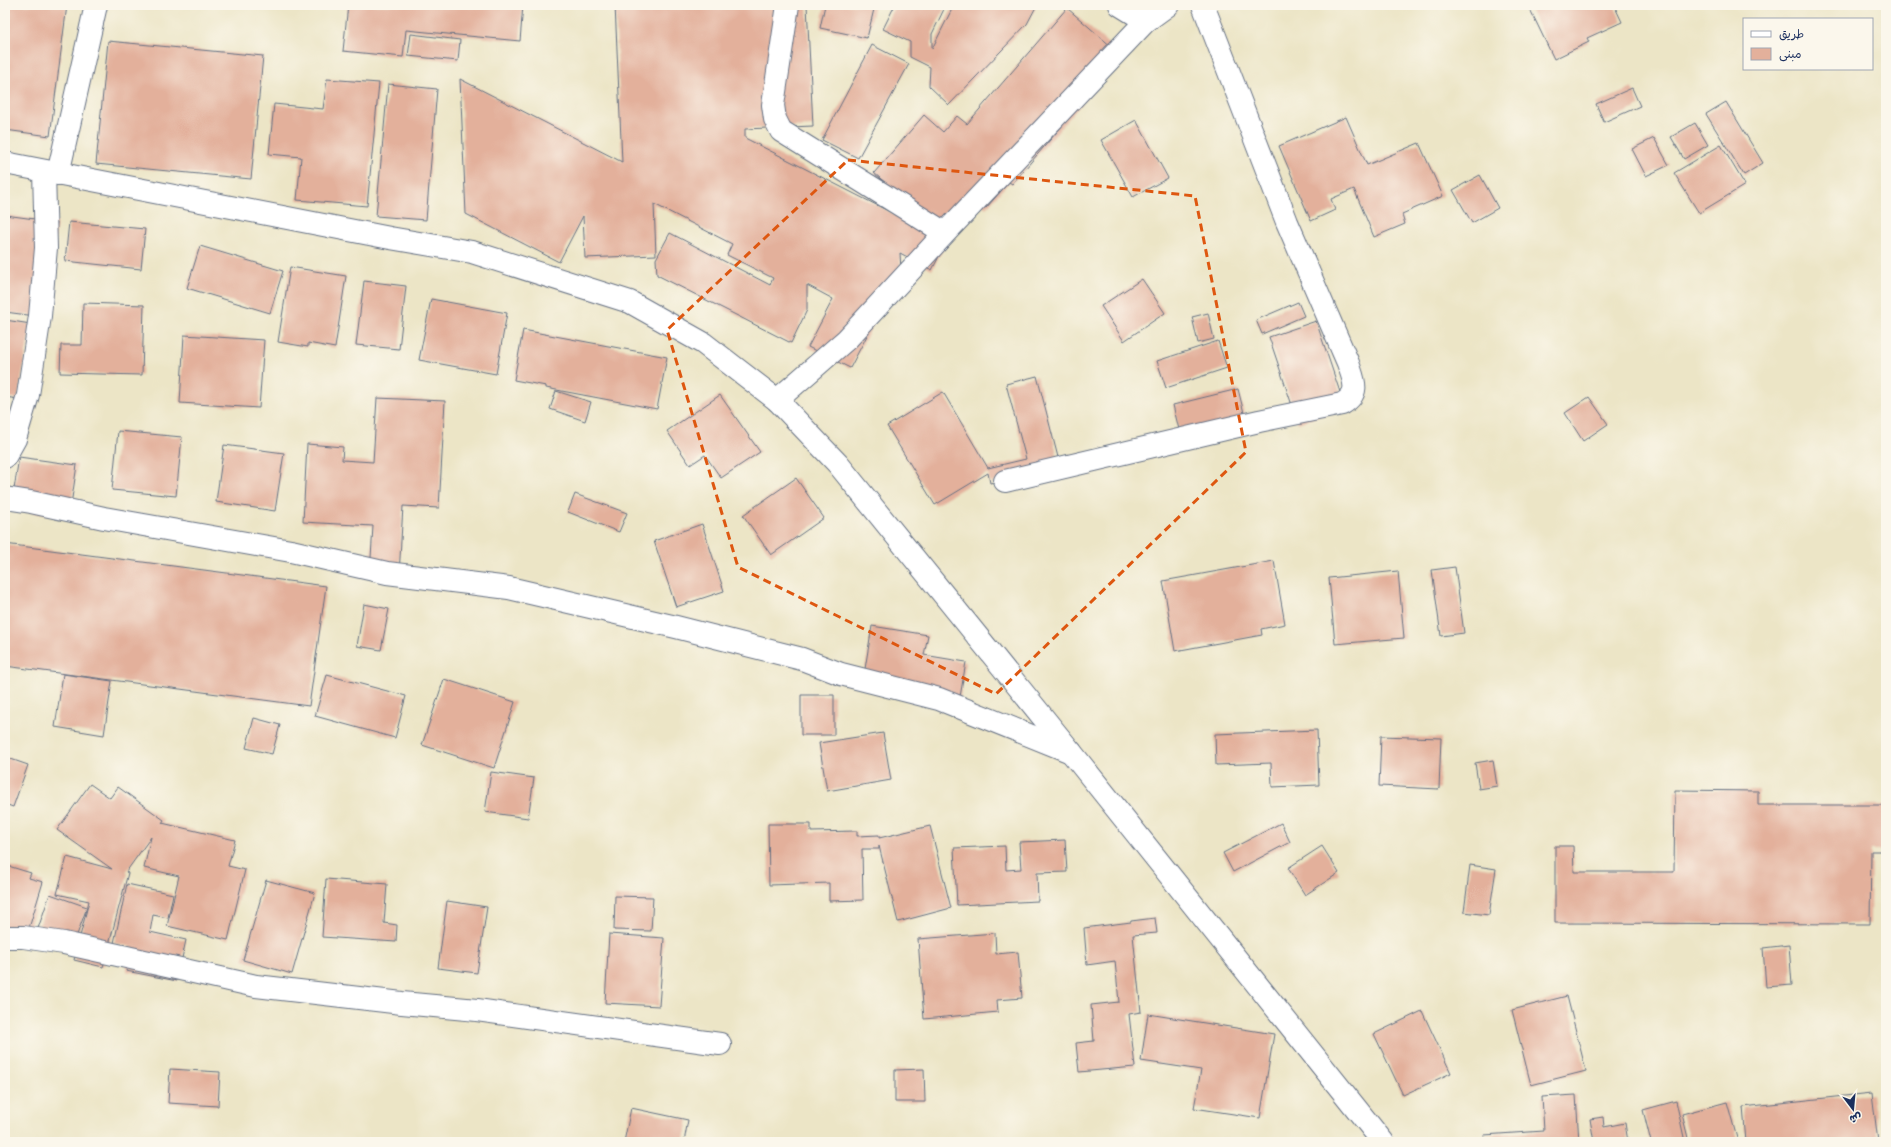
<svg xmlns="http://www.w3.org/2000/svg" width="1891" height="1147" font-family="'Patrick Hand','Playpen Sans Arabic',sans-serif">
<rect width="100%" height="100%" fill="#fbf7ec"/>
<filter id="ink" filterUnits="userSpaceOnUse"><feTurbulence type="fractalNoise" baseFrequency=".025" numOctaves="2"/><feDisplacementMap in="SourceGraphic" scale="8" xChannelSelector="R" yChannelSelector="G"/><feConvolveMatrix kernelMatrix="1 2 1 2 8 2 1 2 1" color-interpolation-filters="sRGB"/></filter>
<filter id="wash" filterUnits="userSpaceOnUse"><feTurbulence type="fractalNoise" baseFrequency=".012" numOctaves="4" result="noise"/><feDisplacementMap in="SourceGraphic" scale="16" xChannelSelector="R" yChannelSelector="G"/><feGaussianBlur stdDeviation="0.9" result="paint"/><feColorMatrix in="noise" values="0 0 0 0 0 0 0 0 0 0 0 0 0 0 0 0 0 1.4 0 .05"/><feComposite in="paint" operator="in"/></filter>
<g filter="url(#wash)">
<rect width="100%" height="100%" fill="#ece5c6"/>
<g id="blocks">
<path fill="#e3b09b" d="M5,5H67L50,136L5,130Z
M348,5H523L520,41L406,30L403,57L343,51Z
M615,5H807L813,126L745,129V138L947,241L932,270L900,253L901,271L850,368L808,347L833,299L807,285V310L791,343L657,275L656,259L670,233L770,285L773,278L727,255L732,244L654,204L656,255L585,258L583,216L559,262L466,214L460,79L622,162Z
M825,5H875L867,38L820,28Z
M895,5H946L932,34V49L954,5H1037L1027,24L949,105L929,86L930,67L910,57V42L883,29Z
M1528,5H1614L1622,22L1587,38L1589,42L1554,59Z
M1067,8L1120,54L1107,74L1012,184L1009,182L986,208L981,203L950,238L874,173L924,115L943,132L957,116L967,124Z
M411,34L460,40L458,61L408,56Z
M108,41L263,56L251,179L96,164Z
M872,45L909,64L858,158L822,140Z
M327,79L379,83L367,206L297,200L301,157L269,154L274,104L323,109Z
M388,84L437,89L426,220L376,216Z
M1632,88L1640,106L1604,122L1596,104Z
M1726,102L1763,163L1744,175L1706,114Z
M1346,117L1367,165L1419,143L1443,196L1402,214L1405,224L1374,237L1354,189L1331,199L1335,210L1311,221L1279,146Z
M1136,120L1168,178L1133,197L1101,140Z
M1695,123L1708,145L1684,159L1671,137Z
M1654,138L1669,165L1646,176L1632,149Z
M1721,145L1745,185L1699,213L1674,173Z
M1480,175L1498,208L1472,223L1453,190Z
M5,215L57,222L43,317L5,312Z
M69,222L145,229L141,269L65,261Z
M200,246L283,271L270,313L187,288Z
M290,267L346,276L335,348L308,343V347L278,342Z
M1142,279L1165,313L1124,341L1101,306Z
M364,281L406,286L399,349L356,345Z
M431,299L507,313L496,374L419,360Z
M1298,302L1304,316L1262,334L1256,320Z
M83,303L144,305L142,375L60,373L61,345H82Z
M1208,313L1214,339L1198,343L1192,317Z
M5,320L31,324L18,399L5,397Z
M1316,321L1345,407L1298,423L1269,337Z
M523,330L667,357L657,409L546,388V386L514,380Z
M184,335L264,340L259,408L180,403Z
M1218,341L1227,368L1166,388L1157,361Z
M1037,376L1060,465L990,483L988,473L935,505L887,426L943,392L988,468L1026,459L1006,384Z
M1238,389L1248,429L1183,446L1173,405Z
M556,391L591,402L585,421L550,409Z
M720,395L760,452L721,478L705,455L690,465L667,431Z
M1589,397L1608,424L1583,441L1565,413Z
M377,398L445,401L439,508L403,506L399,575L370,574L373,526L303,522L307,444L343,447L342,460L373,462Z
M118,431L182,437L176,496L112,490Z
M224,445L284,453L275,511L216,502Z
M19,457L77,465L69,518L11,509Z
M796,478L824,518L771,555L743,515Z
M575,494L627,513L619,532L568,512Z
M702,524L724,591L676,607L654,541Z
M5,544L326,586L309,706L5,666Z
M1274,561L1285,624L1261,629L1262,635L1175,651L1163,581Z
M1455,567L1464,633L1441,636L1432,570Z
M1398,571L1404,638L1335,644L1329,578Z
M364,604L389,609L381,650L357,646Z
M872,626L928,635L924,655L966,662L960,697L863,681Z
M63,674L112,681L104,735L55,727Z
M327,675L406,696L395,738L315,716Z
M444,679L515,702L494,768L422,745Z
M801,695H834V735H801Z
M254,718L280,725L272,754L246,748Z
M1317,730L1319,785L1272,787L1271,763L1216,765L1215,734Z
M883,733L891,780L827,791L819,743Z
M1381,736L1441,738L1439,789L1379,786Z
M5,757L28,765L13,807L5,804Z
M1493,760L1497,786L1479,789L1475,763Z
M491,772L534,778L528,818L485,812Z
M90,784L110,798L118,787L164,820L162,823L235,840L228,866L245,870L228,940L167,926L179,876L144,868L151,837L126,872L128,873L103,967L74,960L89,901L57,894L67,857L112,869L57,830Z
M1675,790L1758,791V805H1886V851H1871L1870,924L1555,923V846H1573L1574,872H1674Z
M1281,823L1290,842L1233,872L1223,853Z
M768,824H811V832L857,831V836L879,835V838L930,826L951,908L898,922L879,846V849H862L863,900L829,901V883L769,885Z
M1065,840L1067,872L1037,873L1038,901L957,905L954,848L1005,846L1006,870L1021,869L1019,842Z
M1322,846L1339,873L1305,895L1288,868Z
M5,865L31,873L29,878L43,882L26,938L5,932Z
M1470,865L1496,869L1489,915L1464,912Z
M326,879L387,884L384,923L397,925L396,942L322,937Z
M266,880L315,893L292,974L243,960Z
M127,884L173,894L168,918L153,915L150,932L186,940L177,981L126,971L131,947L114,943Z
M50,894L87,907L71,952L34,940Z
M615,896L653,897L651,931L614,930Z
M447,901L487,907L477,973L438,968Z
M1155,918L1157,933L1133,935L1141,1012L1129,1014L1135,1067L1079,1072L1076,1043L1094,1041L1091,1005L1119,1002L1115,961L1087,965L1084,928L1131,922V921Z
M995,933L996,954L1018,952L1022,998L997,1000L998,1012L924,1019L918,939Z
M609,934L664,938L659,1006L605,1003Z
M1789,945L1792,985L1766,987L1763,948Z
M1567,996L1586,1071L1531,1085L1512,1010Z
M1422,1011L1451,1073L1403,1095L1374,1034Z
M1148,1014L1274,1034L1260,1118L1194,1108L1201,1070L1141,1061Z
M170,1069L220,1072L218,1106L168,1103Z
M924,1069L925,1102H895V1070Z
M1872,1093L1878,1142H1746L1743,1107Z
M1576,1095L1579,1142H1485L1484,1135L1544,1131L1542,1097Z
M1676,1101L1685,1142H1651L1643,1110Z
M1727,1102L1738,1142H1689L1682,1114Z
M631,1108L688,1120L684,1142H624Z
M1603,1117L1604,1127L1625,1123L1628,1142H1594L1590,1119Z"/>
</g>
</g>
<g filter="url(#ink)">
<use href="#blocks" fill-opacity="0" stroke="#646f82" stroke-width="1"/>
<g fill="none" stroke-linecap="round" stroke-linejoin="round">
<g stroke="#646f82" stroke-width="24">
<path id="minor" d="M788,5L773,105L775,119L781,131L945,233
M1120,5L1146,21
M58,174L96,5
M777,400L847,339L945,233L1146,21L1168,5
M5,457L15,439L28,395L40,316L46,248L44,171
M1005,481L1259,421L1342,404C1361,393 1354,381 1348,363L1287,222L1203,5
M5,498L31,502L104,518L291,551L387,573L509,588L676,627L802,659L841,674L939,699L1071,752
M5,937H23L64,943L256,986L402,1003L477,1010L720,1044"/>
</g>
<g stroke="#646f82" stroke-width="24">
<path id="major" d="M5,163L390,238L472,252L630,302L703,343L777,400L838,464L1071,752L1383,1142"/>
</g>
<use href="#minor" stroke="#fff" stroke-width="22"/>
<use href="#major" stroke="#fff" stroke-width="22"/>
</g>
</g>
<path fill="none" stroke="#de5710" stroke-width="3" stroke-dasharray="8 5" stroke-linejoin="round" d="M848,160L1195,196L1246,452L996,694L738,567L667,330Z"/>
<rect width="1891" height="1147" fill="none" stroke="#fbf7ec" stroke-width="20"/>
<rect x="1743" y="18" width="130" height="52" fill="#fbf7ec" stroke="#a1a7b3"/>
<rect x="1751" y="31" width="20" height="6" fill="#ffffff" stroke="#a1a7b3"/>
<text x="1779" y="38" font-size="12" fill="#1b2f5e">طريق</text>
<rect x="1751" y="48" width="20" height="12" fill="#e3b09b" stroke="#a1a7b3"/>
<text x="1779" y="58" font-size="12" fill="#1b2f5e">مبنى</text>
<g transform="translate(1853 1109) rotate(164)" stroke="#fbf7ec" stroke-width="3" paint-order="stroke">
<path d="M0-3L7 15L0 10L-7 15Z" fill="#1b2f5e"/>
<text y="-6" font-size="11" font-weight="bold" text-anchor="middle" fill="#1b2f5e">ش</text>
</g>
</svg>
